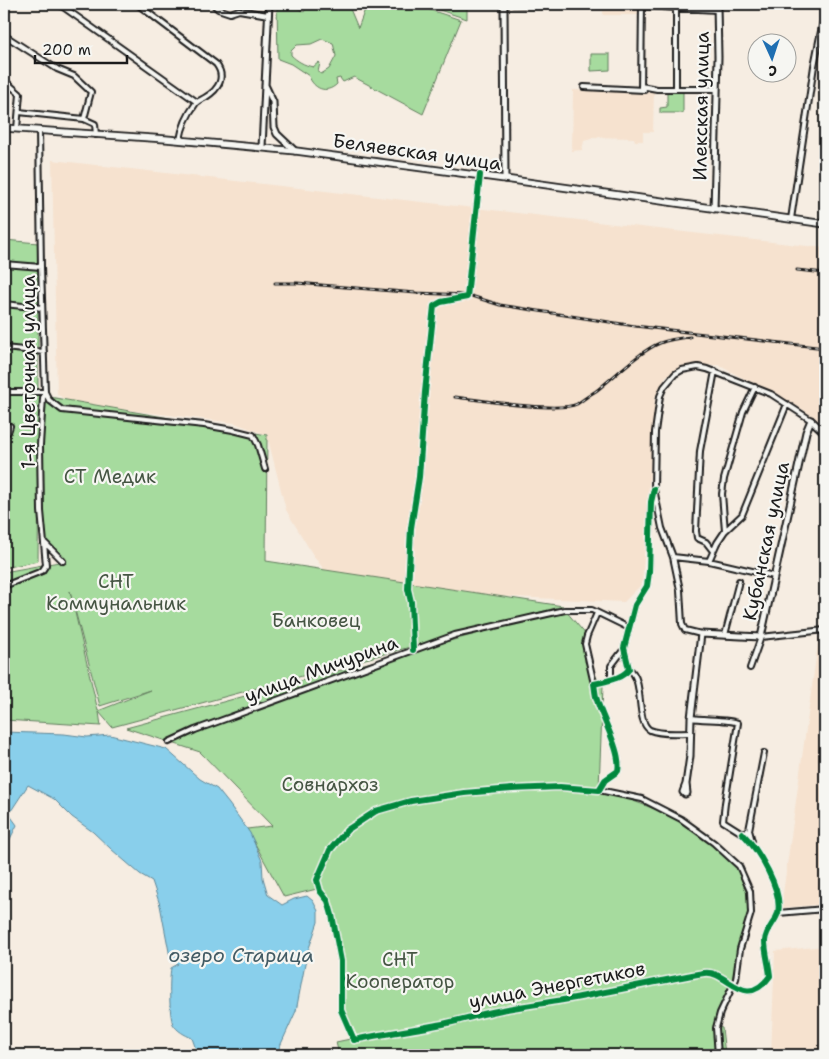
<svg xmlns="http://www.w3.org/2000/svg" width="829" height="1059" font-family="'Shantell Sans',sans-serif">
<rect width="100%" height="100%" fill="#f6ede2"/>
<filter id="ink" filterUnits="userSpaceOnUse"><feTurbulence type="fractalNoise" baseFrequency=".02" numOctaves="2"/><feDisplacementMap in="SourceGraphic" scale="10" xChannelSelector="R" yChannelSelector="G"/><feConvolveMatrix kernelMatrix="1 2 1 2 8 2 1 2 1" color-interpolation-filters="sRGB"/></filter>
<g filter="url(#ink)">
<path fill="#f6e2cf" d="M598,4H637L638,15H603V10H598Z
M573,90L643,93L654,91L653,132H643V141H635L634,138L592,137L591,139L584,141L582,150L572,151Z
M52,160L825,248V426L802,409L718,365L683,367L666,376L655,397L642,584L624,602L339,589L313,555L286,510L267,435L235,423L70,403L57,394Z
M819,636H825V904L781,908Z
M825,946V1055H771L775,951Z"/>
<path fill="#a6db9e" stroke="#617c5d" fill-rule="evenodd" d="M277,4H293L294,6L304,12L307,8L313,6V4H348L358,28L367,4H412L461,20L423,114L354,77L343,82L340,78L336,79L337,84C326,95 313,88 309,76L291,64L278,59ZM322,39L333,43L336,56L329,69L321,74L318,72L320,63L319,62L313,67C304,65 297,61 291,55V51L297,45L311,44Z
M421,4H467V19Z
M591,54H610V70L591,71Z
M667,92H683V113H660V108L667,107Z
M4,240L38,243V395L267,435L266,561L563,606L112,727L99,712L101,726L4,720V572L59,562L43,541L41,436H39L38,561L4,568ZM70,591L100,706L151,690L98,711Z
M565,610L587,636L585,662L603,686L599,788L681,819L735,862L751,905L731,984L713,1026L722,1028L725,1055H339L336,1042L355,1038L341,1010L342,980L332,915L330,901L321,888L284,897L247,829L272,826L200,752L126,728Z"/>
<path fill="#89cfeb" stroke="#5d8798" d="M4,732L64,734L87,737L110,735L166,749L200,779L217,789L229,804L250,833L262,861L263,878L268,895L282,905L294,899L307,896L313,901L318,911V922L307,954L296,1011L276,1055H198L192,1038C185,1035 177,1031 173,1024C169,1015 169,979 171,968L178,964L170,957L160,905L152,881L140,874L111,849L93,832L72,817L54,799L28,785L9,814L17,825L6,847H4Z"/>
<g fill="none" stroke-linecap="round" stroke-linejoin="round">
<g stroke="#1c1c1c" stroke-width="8">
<path id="street" d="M59,4L197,102
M137,4L216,64C226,77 219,89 206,97C203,99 199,100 196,103C188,114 182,127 180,140
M213,4L218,9L230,13L239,10L268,15
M514,4L592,5
M642,6L717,10
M4,35L57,69L74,76L91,92L84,119L95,124L96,135
M4,80L20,94L17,129
M641,86L657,89H717
M584,87L644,90
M676,89V4
M641,90L642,4
M19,112L84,119
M791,219L814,66L824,16
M4,264L41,267
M4,304L42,308
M4,348L44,352
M4,392H45
M45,392L49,400L62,410L204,425L233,430L253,435L258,445L265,469
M4,434L8,432L10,426
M654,489L651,502L649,572L647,586L635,605L624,648L629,669C622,679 606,681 594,684C595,689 595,695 597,700C602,719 622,752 618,771L605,780L599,790L560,787L512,789L464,793L411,801L376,811L347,830L330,850L317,880L320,891L328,901L332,915L341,961V1010L354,1040C385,1033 416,1030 447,1023C462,1020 477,1015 492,1012C515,1007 539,1004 563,1000C610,992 657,981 704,973C727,969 744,1012 770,976C769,964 765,952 765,941C766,929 775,923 778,913C783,890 758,849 742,833
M725,531L742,515L787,404
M45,543L63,561
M713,551L706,542L697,538L696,531L700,451L715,371
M673,557L709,561L774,576
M709,561L717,543L725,531L722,494L724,479L743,412L755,387
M4,586L42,571L46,565L41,511L40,445L43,398L45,392L41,267L39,130
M701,634L685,630L682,624L680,590L673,557L662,528L654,489L655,432L660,396L664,387L675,374L682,370L698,367L707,369L771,394L811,420
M725,635L739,581
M413,650L411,602L408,589L411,528L419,477L425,392L434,306L441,302L467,297L480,175
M750,668L761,637L825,630
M629,669C645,679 635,722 650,730C661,735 678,733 689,733
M611,680V666L624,649
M594,684L585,644L587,636L597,613
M691,718C702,720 730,719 738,723L725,803L723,821L742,833L749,830
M169,742L195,730L455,635L565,610H592L629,628
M599,790L642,799L681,819L714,843L739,866L750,891L751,913L740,949L736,979L720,1013L716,1028L718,1055
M752,841L749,830L764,753
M778,913L825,909"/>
</g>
<g stroke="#1c1c1c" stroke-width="9">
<path id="secondary" d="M504,4L505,179
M265,85L273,102L274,127L277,134L295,151
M262,147L269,4
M714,209L718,57L717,4
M686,784L687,793L685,794L683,792L686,784L690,756L691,718L701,634L761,637L806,432L811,420L825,433"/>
</g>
<g stroke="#1c1c1c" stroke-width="9">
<path id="primary" d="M4,128L166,139L296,151L505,179L825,224"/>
</g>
<use href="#street" stroke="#f6f6f2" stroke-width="4"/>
<use href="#secondary" stroke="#f6f6f2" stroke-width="5"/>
<use href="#primary" stroke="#f6f6f2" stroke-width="5.5"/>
<g stroke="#1c1c1c" stroke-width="3">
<path id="rail" d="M797,270L825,273
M275,283H297L416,293L468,295L500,305L635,326L825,348
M455,397C479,400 558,413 577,404C583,400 589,395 596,391C614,377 640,351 660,343C670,339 680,338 690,337"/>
</g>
<use href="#rail" stroke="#f6f6f2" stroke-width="1" stroke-dasharray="4" stroke-linecap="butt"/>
<g stroke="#f6f6f2" stroke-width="9">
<path id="cycleway" d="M654,489L651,502L649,572L647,586L635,605L624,648L629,669C622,679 606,681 594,684C595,689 595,695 597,700C602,719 622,752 618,771L605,780L599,790L560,787L512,789L464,793L411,801L376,811L347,830L330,850L317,880L320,891L328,901L332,915L341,961V1010L354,1040C385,1033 416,1030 447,1023C462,1020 477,1015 492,1012C515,1007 539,1004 563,1000C610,992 657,981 704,973C727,969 744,1012 770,976C769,964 765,952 765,941C766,929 775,923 778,913C783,890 758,849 742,833
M413,650L411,602L408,589L411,528L419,477L425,392L434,306L441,302L467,297L480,175"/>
</g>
<use href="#cycleway" stroke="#00873e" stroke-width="6"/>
</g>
</g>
<g text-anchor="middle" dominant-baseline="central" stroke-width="4.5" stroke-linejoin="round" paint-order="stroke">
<g font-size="19" fill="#1c1c1c" stroke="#f6f6f2">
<text transform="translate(701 106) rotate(-89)">Илекская улица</text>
<text transform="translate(417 152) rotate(8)">Беляевская улица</text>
<text transform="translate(28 372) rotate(-90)">1-я Цветочная улица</text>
<text transform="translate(766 541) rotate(-78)">Кубанская улица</text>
<text transform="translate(321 669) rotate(-20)">улица Мичурина</text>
<text transform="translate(557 985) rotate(-11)">улица Энергетиков</text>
</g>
<g font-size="19" fill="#455543" stroke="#f6f6f2">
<text x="110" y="476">СТ Медик</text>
<text x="116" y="581">СНТ<tspan x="116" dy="22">Коммунальник</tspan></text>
<text x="316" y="620">Банковец</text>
<text x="330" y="784">Совнархоз</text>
<text x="400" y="959">СНТ<tspan x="400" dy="22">Кооператор</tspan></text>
</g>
<g font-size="20" font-style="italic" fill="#425b64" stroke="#f6f6f2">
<text x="241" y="955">озеро Старица</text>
</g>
</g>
<rect width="829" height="1059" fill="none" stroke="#f6f6f2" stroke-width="20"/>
<rect x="10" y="10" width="809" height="1039" fill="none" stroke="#1c1c1c" stroke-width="2" filter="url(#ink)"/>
<g transform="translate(772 58) rotate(177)"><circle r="24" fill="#f6f6f2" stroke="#9f9f9c"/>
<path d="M0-4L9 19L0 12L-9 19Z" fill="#1f6fb2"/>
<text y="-8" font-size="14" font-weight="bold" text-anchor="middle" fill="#1c1c1c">С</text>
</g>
<path d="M35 55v8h92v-8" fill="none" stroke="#1c1c1c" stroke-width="2.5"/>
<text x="42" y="55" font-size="15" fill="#1c1c1c" stroke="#f6f6f2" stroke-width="4" paint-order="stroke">200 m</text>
</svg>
